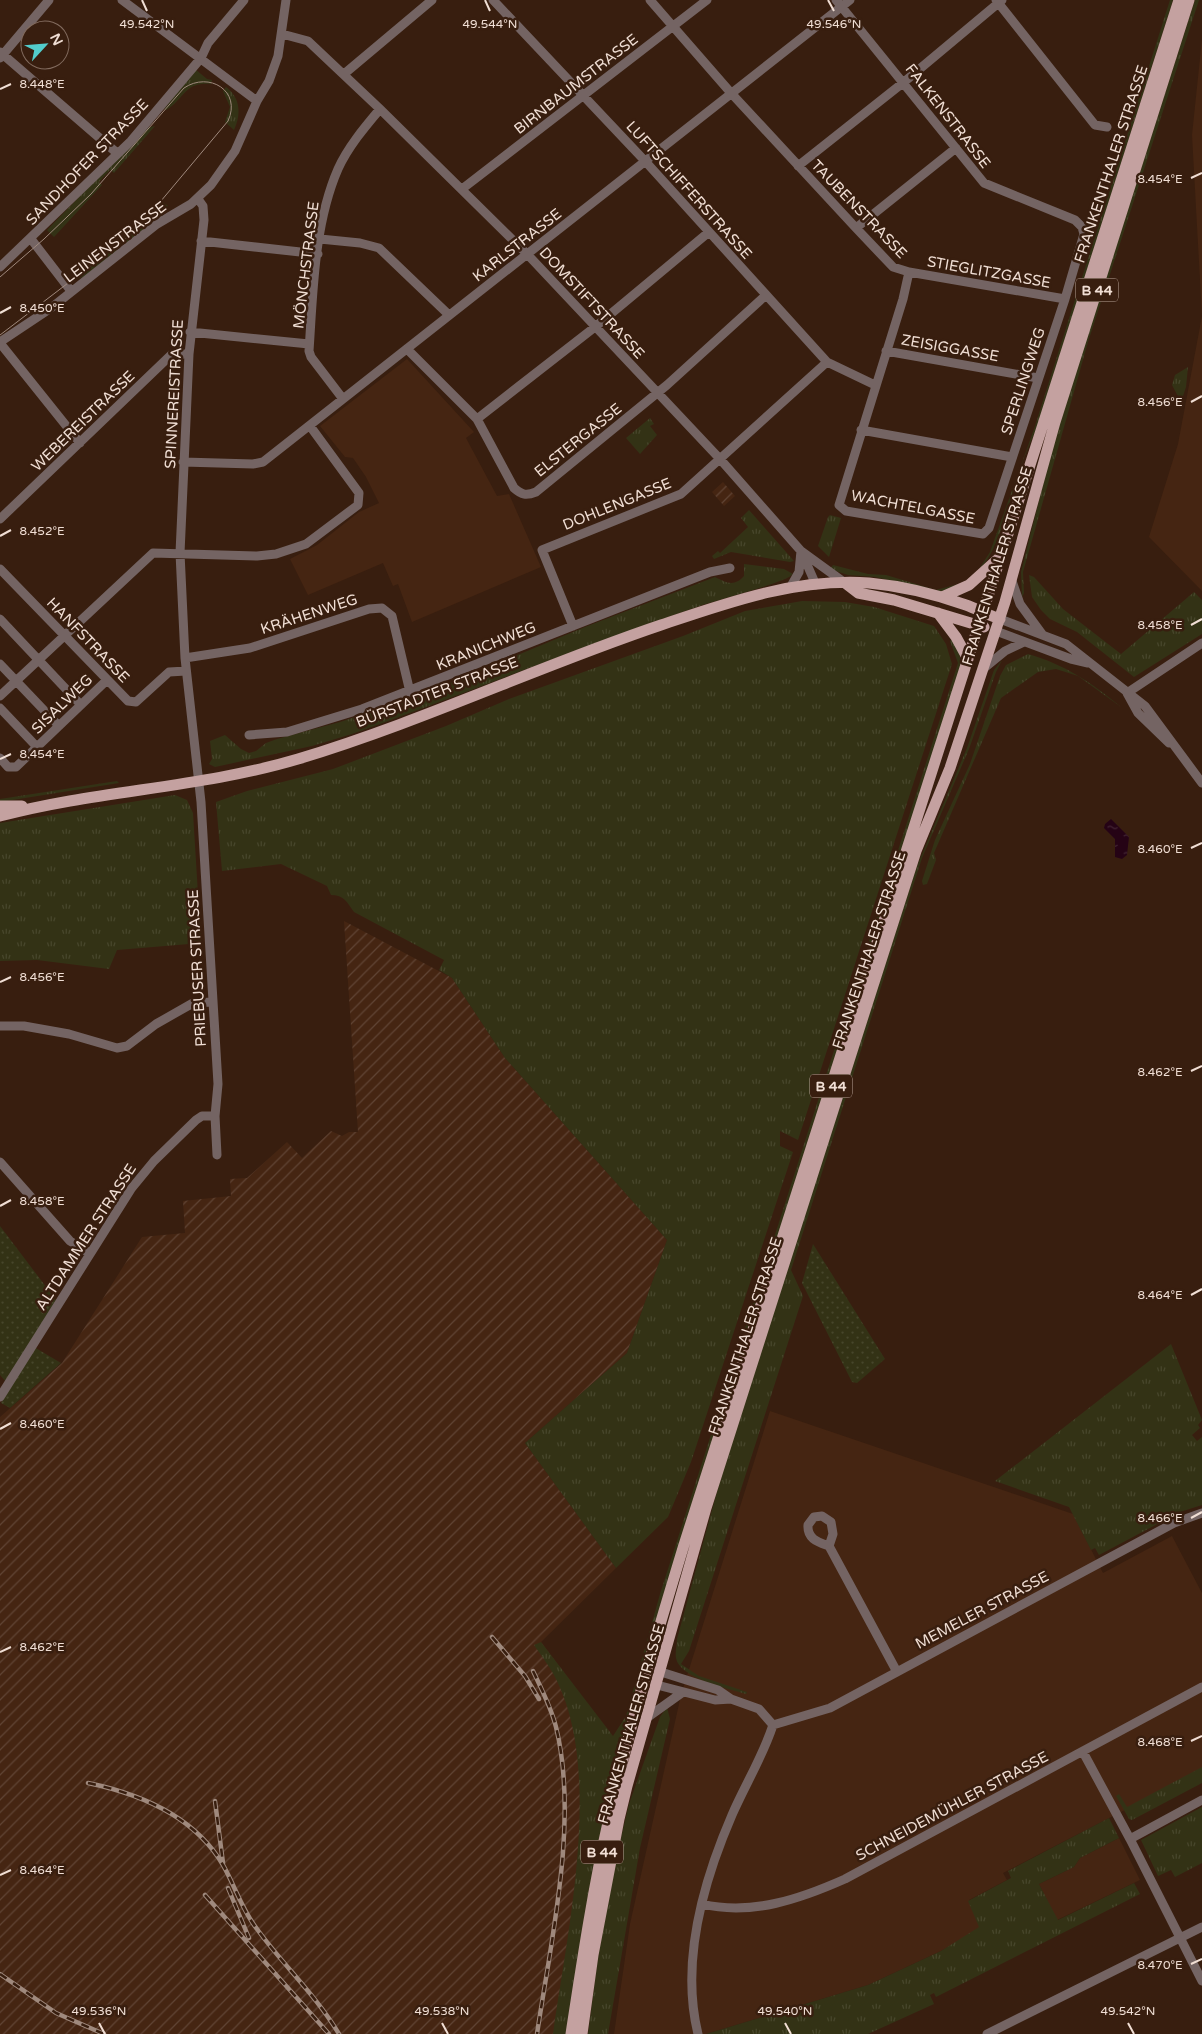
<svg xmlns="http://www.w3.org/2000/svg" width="1202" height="2034" font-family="'Varela Round',sans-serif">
<defs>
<pattern id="industrial-furrows" width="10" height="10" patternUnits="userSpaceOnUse" patternTransform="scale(1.25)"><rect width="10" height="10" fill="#452512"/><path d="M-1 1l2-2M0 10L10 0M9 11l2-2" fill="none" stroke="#604434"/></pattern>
<pattern id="grass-tufts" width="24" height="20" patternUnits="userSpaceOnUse" patternTransform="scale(1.25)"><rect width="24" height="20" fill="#333215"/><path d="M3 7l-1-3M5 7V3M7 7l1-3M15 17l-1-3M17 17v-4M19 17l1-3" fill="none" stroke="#47462b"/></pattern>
<pattern id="garden-dots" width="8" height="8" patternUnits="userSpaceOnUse" patternTransform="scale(1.25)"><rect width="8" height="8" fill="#333215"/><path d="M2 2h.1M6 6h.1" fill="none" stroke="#47462b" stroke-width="1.8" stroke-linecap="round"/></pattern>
<pattern id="water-ripples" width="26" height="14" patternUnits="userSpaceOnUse" patternTransform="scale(1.25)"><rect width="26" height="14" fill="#250315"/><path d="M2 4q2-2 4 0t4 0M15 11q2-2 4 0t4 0" fill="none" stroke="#452736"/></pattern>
</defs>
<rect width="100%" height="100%" fill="#381e0f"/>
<path fill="#452512" d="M1202,39V591L1149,537L1178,444L1202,316L1192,135Z
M407,359L474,432L466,438L497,496L509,494L541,567L412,622L398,584L393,586L383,563L308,595L290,559L317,545L359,512L379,503L366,477L353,458L345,457L320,426Z
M770,1411L1073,1514L1103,1573L1172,1536L1202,1593V1770L1003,1873L1007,1880L969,1900L981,1928L941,1951L868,1985L706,2034H614L630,1924L681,1695Z
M1119,1838L1140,1880L1057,1920L1039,1884L1074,1867L1080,1858Z"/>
<path fill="url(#industrial-furrows)" d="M723,482L735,496L724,506L712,492Z
M344,921L452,978L505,1058L667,1240L627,1353L525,1443L616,1568L541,1642L612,1738L555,2034H0V1417L62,1363L142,1237L185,1233L183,1201L231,1196L230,1179L247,1178L287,1142L302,1158L331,1131L342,1136L349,1132H358Z"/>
<path fill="url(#grass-tufts)" d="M1170,0H1173L1036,430C1031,442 1025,454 1021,466C1012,491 998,555 979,569L990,552L1034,429Z
M1195,0H1199L1088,342L1023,572L1024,593L1022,597L1021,572L1055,437Z
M195,69L207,79L212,80L211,84C184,81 184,100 166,110L164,109Z
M226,87C241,98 241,115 234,130L225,122L230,107L223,91Z
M155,126L114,173L110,170L99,182L102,185L54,237L47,230L146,128Z
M159,199L168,206L162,215L126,243L121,244L119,249C106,259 85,283 70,279L129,232Z
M1188,367L1186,387L1181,402L1172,385L1175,375Z
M650,418L654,424L650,426L657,435L640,454L626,438Z
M749,510L794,561L790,562L731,552L714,559L712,556L718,551L720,553L748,527L741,518Z
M830,515L841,518L829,557L818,546L828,517Z
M744,564L784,569L793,574C788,582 713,601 697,607C581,646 468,693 352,734L312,746L215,767L209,764L212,759L210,741L225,735L241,749L249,753L256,751L266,743L277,739L340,722L416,697L585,627L715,577C727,583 734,587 744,576Z
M833,565L868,574L886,575L936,590L958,584L944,592L875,577L848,575L830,569Z
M1029,575L1034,577L1063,609L1121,654L1194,592L1202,600V634L1134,677L1077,632L1050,619L1041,610L1032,597Z
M802,601L845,602L874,607L934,626L946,644L952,664L798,1140L780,1131V1146L793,1152L691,1462L668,1517L616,1568L525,1443L627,1353L667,1240L505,1058L452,978L439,970L444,960L354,912C347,902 344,895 331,895L327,886L281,864L222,871L216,802L247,791L333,769L446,726L509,699L683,636L745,611Z
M952,639L959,651L961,664L642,1665L628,1716L566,2034H553C567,1933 603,1775 557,1681C551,1668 542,1657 534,1645L541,1642L613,1736L626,1716L660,1594L958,663L950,641Z
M1028,654C1064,664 1092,683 1121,707L1078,676L1056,669L1038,672L1001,698L934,853L936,860L927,884L923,885L922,881L935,840L970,764L1000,676L1006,665Z
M1002,660L996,672L969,749L922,858L791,1270L803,1296L689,1651L681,1664L699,1676L747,1692L746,1694C729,1689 679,1678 676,1658C675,1652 677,1645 677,1639L724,1466L917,866L967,748L994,670Z
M117,781L119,783L0,802V799Z
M175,795L187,800L193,813L201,943L117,950L109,969L37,960L0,961V823Z
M1171,1344L1202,1420L1198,1425L1200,1428L1192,1435L1197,1441L1202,1437V1505L1180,1512L1099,1555L1095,1548L1091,1550L1069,1507L995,1481Z
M667,1707L670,1719L640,1848L608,2034H588L598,1957L615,1863L629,1804L660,1717Z
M1202,1767V1783L1132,1820L1129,1819L1116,1796L1119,1794L1127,1807Z
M1202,1807V1863L1175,1877L1171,1870L1158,1876L1141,1840Z
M1109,1818L1119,1838L1080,1858L1074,1867L1039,1884L1058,1920L1134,1883L1140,1894L936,1997L934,1993L930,1995L934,2004L868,2034H706L868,1985L941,1951L979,1927L968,1901L1011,1878L1008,1871Z"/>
<path fill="url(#garden-dots)" d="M0,1226L56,1300L6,1382L0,1375Z
M813,1244L885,1359L857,1383L852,1382L802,1283Z
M34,1347L61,1363L10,1408L1,1403Z"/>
<path fill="url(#water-ripples)" d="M1111,819L1129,837L1127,855L1122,859L1115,857V839L1104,828L1105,824Z"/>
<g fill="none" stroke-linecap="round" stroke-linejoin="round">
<path stroke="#746463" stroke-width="9" d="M122,0L257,101
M493,0L645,161L827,362L875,385
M650,0L731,93L856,228L893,267L909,272L903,299L839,505L846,511L983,534L989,528L1065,299L1084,234L1082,227L1075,220L984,183L836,0
M996,0L1095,125L1107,127
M282,34L308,41L380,109L527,254L720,459L801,551L845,583
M0,52L117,153
M0,58L49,0
M344,74L432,0
M798,166L904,82L1002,0
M462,189L707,0
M198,199L203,206L204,220L189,354L180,553L185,658L201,802L218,1084L215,1116L217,1155
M856,228L956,148
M31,239L71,291
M320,239L360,243L379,248L449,315
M201,241L318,254
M0,267L131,141L201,58L208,43L244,0
M909,272L1065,299
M190,332L309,344
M0,342L51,308L157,224L191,204L211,185L235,151L257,101L269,81L278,56L286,0
M0,343L80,443
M407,349L477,419L514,488C522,495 526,496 536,492L667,385L766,295
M886,351L1038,378
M343,399L311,357L309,351C313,292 314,224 338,169C348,147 364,128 380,109
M477,419L595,327L709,232
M861,430L1012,457
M183,462L253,464L263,462L850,0
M0,519L172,354H189
M802,553L816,585
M0,569L128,701L136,702L169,672L186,671
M1012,581L1020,604L1042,634
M790,588L799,572L801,551
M0,619L81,705
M1000,619L1066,644L1145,706L1202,783
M573,626L542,550L681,494L827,362
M996,631L1071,659L1088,663
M185,658L250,648L369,609L382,608L392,616L410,692
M0,664L59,726
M983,669L1005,651L1024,642
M1127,693L1202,643
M1127,693L1138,713L1169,743
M0,696L153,553L257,556L276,554L306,544L358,505L359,493L310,426
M0,708L37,747
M249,735L287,732L362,709L710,572L730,568
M0,758L8,767H16L107,680
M0,1026H24L69,1034L117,1048L127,1046L156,1024L193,1003L213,1002
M0,1162L70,1241L89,1253
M0,1397L131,1189L154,1161L196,1120L202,1116H215
M829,1546L833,1534L831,1522L822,1516L814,1517L808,1525C807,1539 818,1542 829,1546L897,1672
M661,1672L718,1690L731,1699L759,1709L773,1725C763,1756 745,1785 732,1815C703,1882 680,1961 698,2034
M657,1685L715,1700L731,1699
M648,1717L683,1692
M773,1725L830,1708L1174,1523L1202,1513
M1083,1752L1130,1839L1202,1981
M1130,1839L1202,1800
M702,1904C751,1916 800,1899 845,1879L1202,1687
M987,2034L1202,1927"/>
<path stroke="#c4a1a0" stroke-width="11" d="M845,583L858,593L894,600L984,627
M942,597L969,585L999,558
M938,613L956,637L968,659
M0,806H22
M0,816C98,790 201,788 298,759C421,722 539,666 661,625C729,602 796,578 869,583C902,586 935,594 966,605C977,609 988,615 1000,619
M571,2034C582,1962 593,1889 609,1818C629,1727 656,1637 683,1548L1179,0
M582,2034L593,1955L619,1819L627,1786L706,1508L916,851L950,768L1005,602L1055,422L1189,0"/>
<path stroke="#9f897d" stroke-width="1" d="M0,277L44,239L91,194L184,88C209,71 242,91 228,121L145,220L122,242
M0,335L127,238"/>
<g stroke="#9f897d" stroke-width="4.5">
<path id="rail" d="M492,1637L525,1676L539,1699
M533,1671C542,1690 551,1707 556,1727C579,1820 551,1940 537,2034
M88,1783C141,1794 195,1817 223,1865C235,1886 242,1910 257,1929C283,1965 316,1995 339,2034
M215,1801L223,1863
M228,1888L249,1938
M205,1895L329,2034
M0,1974L56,2013L104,2034"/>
</g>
<use href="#rail" stroke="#381e0f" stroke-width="2.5" stroke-dasharray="8" stroke-linecap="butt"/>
</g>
<path fill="none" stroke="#f0ded4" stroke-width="2" d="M142,0L147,11M485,0L490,11M828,0L834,11M0,89L11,84M1191,178L1202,173M0,313L11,307M1191,402L1202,396M0,536L11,530M1191,625L1202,619M0,759L11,754M1191,848L1202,843M0,982L11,977M1191,1071L1202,1066M0,1206L11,1200M1191,1295L1202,1289M0,1429L11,1423M1191,1518L1202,1512M0,1652L11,1647M1191,1741L1202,1736M0,1875L11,1870M1191,1964L1202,1959M99,2023L105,2034M442,2023L448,2034M785,2023L791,2034M1128,2023L1134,2034"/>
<g text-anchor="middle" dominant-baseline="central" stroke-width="5" stroke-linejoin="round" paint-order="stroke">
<g fill="#381e0f" stroke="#b9a499" stroke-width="1">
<rect x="1076" y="278.5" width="42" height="23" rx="4"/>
<rect x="810" y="1074.5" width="42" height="23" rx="4"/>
<rect x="581" y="1840.5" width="42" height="23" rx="4"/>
</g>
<g font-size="14" font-weight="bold" fill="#f0ded4">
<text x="1097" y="290">B 44</text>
<text x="831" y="1086">B 44</text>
<text x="602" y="1852">B 44</text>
</g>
<g font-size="15" fill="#f0ded4" stroke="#381e0f">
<text transform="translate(576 84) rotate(-38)">BIRNBAUMSTRASSE</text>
<text transform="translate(948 116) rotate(52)">FALKENSTRASSE</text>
<text transform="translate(87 162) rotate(-46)">SANDHOFER STRASSE</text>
<text transform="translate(1111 164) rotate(-72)">FRANKENTHALER STRASSE</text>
<text transform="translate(689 190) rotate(48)">LUFTSCHIFFERSTRASSE</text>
<text transform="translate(859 209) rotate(46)">TAUBENSTRASSE</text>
<text transform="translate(115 242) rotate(-37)">LEINENSTRASSE</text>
<text transform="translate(517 245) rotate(-38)">KARLSTRASSE</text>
<text transform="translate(306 265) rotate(-83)">MÖNCHSTRASSE</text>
<text transform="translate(989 272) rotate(10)">STIEGLITZGASSE</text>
<text transform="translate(592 303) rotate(47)">DOMSTIFTSTRASSE</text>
<text transform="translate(950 348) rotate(10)">ZEISIGGASSE</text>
<text transform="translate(1023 381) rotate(-72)">SPERLINGWEG</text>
<text transform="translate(174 394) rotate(-87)">SPINNEREISTRASSE</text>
<text transform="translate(83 421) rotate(-44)">WEBEREISTRASSE</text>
<text transform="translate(578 440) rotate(-39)">ELSTERGASSE</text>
<text transform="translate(617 504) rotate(-22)">DOHLENGASSE</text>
<text transform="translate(913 507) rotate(11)">WACHTELGASSE</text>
<text transform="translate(997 566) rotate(-73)">FRANKENTHALER STRASSE</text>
<text transform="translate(309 614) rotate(-18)">KRÄHENWEG</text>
<text transform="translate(88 640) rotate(46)">HANFSTRASSE</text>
<text transform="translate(486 646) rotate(-22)">KRANICHWEG</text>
<text transform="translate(437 692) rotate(-21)">BÜRSTADTER STRASSE</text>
<text transform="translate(62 704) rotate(-44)">SISALWEG</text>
<text transform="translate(869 950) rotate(-72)">FRANKENTHALER STRASSE</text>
<text transform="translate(197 968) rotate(-93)">PRIEBUSER STRASSE</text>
<text transform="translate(86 1237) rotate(-57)">ALTDAMMER STRASSE</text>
<text transform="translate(745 1336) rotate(-72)">FRANKENTHALER STRASSE</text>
<text transform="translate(982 1610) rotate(-28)">MEMELER STRASSE</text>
<text transform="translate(631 1724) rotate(-74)">FRANKENTHALER STRASSE</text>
<text transform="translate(952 1806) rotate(-28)">SCHNEIDEMÜHLER STRASSE</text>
</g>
</g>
<g font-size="12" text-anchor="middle" fill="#f0ded4" stroke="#381e0f" stroke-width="5" stroke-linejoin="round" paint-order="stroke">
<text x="147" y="28">49.542°N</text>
<text x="490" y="28">49.544°N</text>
<text x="834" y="28">49.546°N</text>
<text x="42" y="88">8.448°E</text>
<text x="1160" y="183">8.454°E</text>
<text x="42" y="312">8.450°E</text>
<text x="1160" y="406">8.456°E</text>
<text x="42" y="535">8.452°E</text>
<text x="1160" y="629">8.458°E</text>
<text x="42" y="758">8.454°E</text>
<text x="1160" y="853">8.460°E</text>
<text x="42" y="981">8.456°E</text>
<text x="1160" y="1076">8.462°E</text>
<text x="42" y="1205">8.458°E</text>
<text x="1160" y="1299">8.464°E</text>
<text x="42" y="1428">8.460°E</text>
<text x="1160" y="1522">8.466°E</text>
<text x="42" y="1651">8.462°E</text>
<text x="1160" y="1746">8.468°E</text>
<text x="42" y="1874">8.464°E</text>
<text x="1160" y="1969">8.470°E</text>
<text x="99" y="2015">49.536°N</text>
<text x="442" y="2015">49.538°N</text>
<text x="785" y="2015">49.540°N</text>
<text x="1128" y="2015">49.542°N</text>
</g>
<g transform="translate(45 45) rotate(64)"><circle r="24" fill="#381e0f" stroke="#826b5e"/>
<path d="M0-4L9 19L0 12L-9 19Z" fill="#52cdcc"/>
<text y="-8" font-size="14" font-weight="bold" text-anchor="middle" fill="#f0ded4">N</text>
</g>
</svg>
